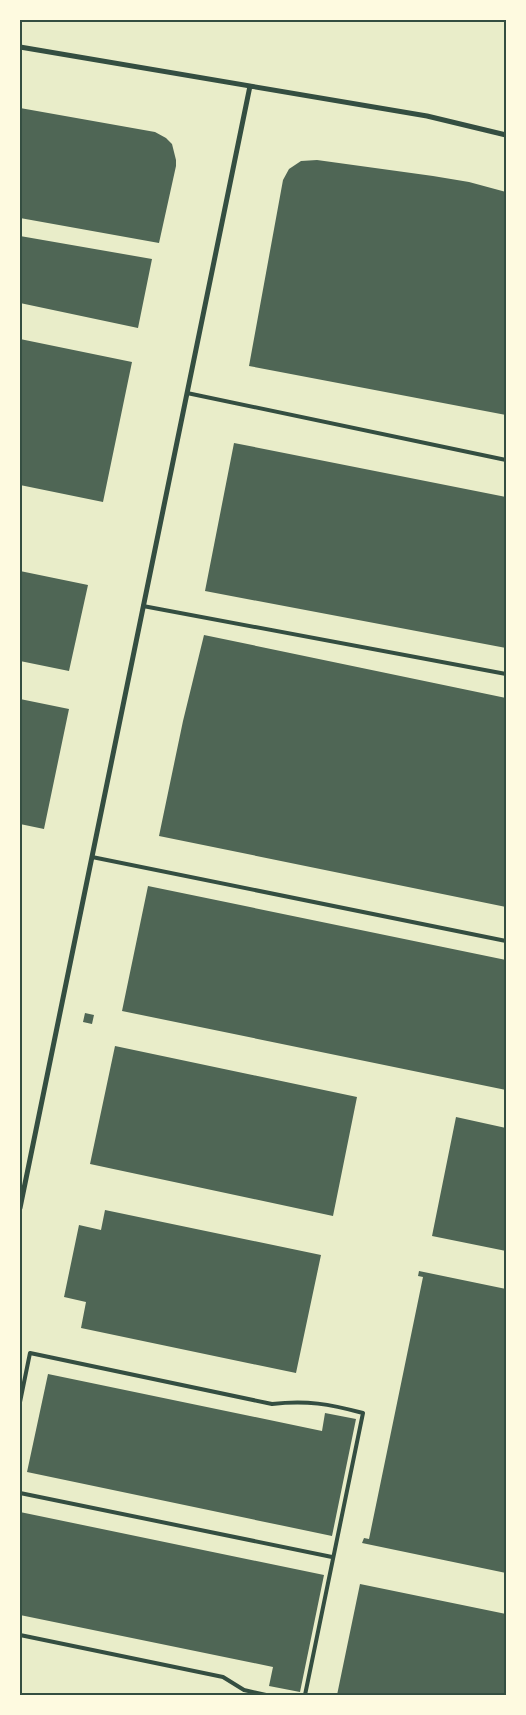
<svg xmlns="http://www.w3.org/2000/svg" width="526" height="1715" font-family="'Asap Condensed',sans-serif">
<rect width="100%" height="100%" fill="#e9edc9"/>
<path fill="#4f6655" d="M20,108L155,132L166,138L172,144L176,160V166L159,243L20,218Z
M317,160L433,176L469,182L506,192V415L249,366L283,180L289,169L301,161Z
M20,236L152,259L138,328L20,303Z
M20,339L132,362L103,502L20,485Z
M234,443L506,497V648L205,591Z
M20,571L88,585L69,671L20,661Z
M204,635L506,698V907L159,836L183,721Z
M20,699L69,709L44,829L20,824Z
M148,886L506,960V1090L122,1011Z
M85,1013L94,1015L92,1024L83,1022Z
M115,1046L357,1097L333,1216L90,1164Z
M456,1117L506,1128V1251L432,1236Z
M105,1210L321,1255L296,1373L81,1328L86,1302L64,1297L79,1225L101,1230Z
M419,1271L506,1289V1573L362,1543L364,1538L369,1539L423,1277L418,1276Z
M48,1374L322,1431L325,1413L356,1419L332,1536L27,1472Z
M20,1512L324,1575L300,1692L269,1686L273,1667L20,1615Z
M360,1584L506,1614V1695H337Z"/>
<g fill="none" stroke-linecap="round" stroke-linejoin="round">
<path stroke="#344e41" stroke-width="4" d="M187,393L506,460
M143,606L506,674
M92,857L506,941
M20,1402L30,1353L272,1404C307,1400 329,1404 363,1413L305,1695
M20,1493L332,1557
M20,1635L223,1677L244,1690L266,1695"/>
<path stroke="#344e41" stroke-width="5" d="M20,47L427,116L506,135
M20,1208L250,86"/>
</g>
<rect width="526" height="1715" fill="none" stroke="#fefae0" stroke-width="42"/>
<rect x="21" y="21" width="484" height="1673" fill="none" stroke="#344e41" stroke-width="2"/>
</svg>
